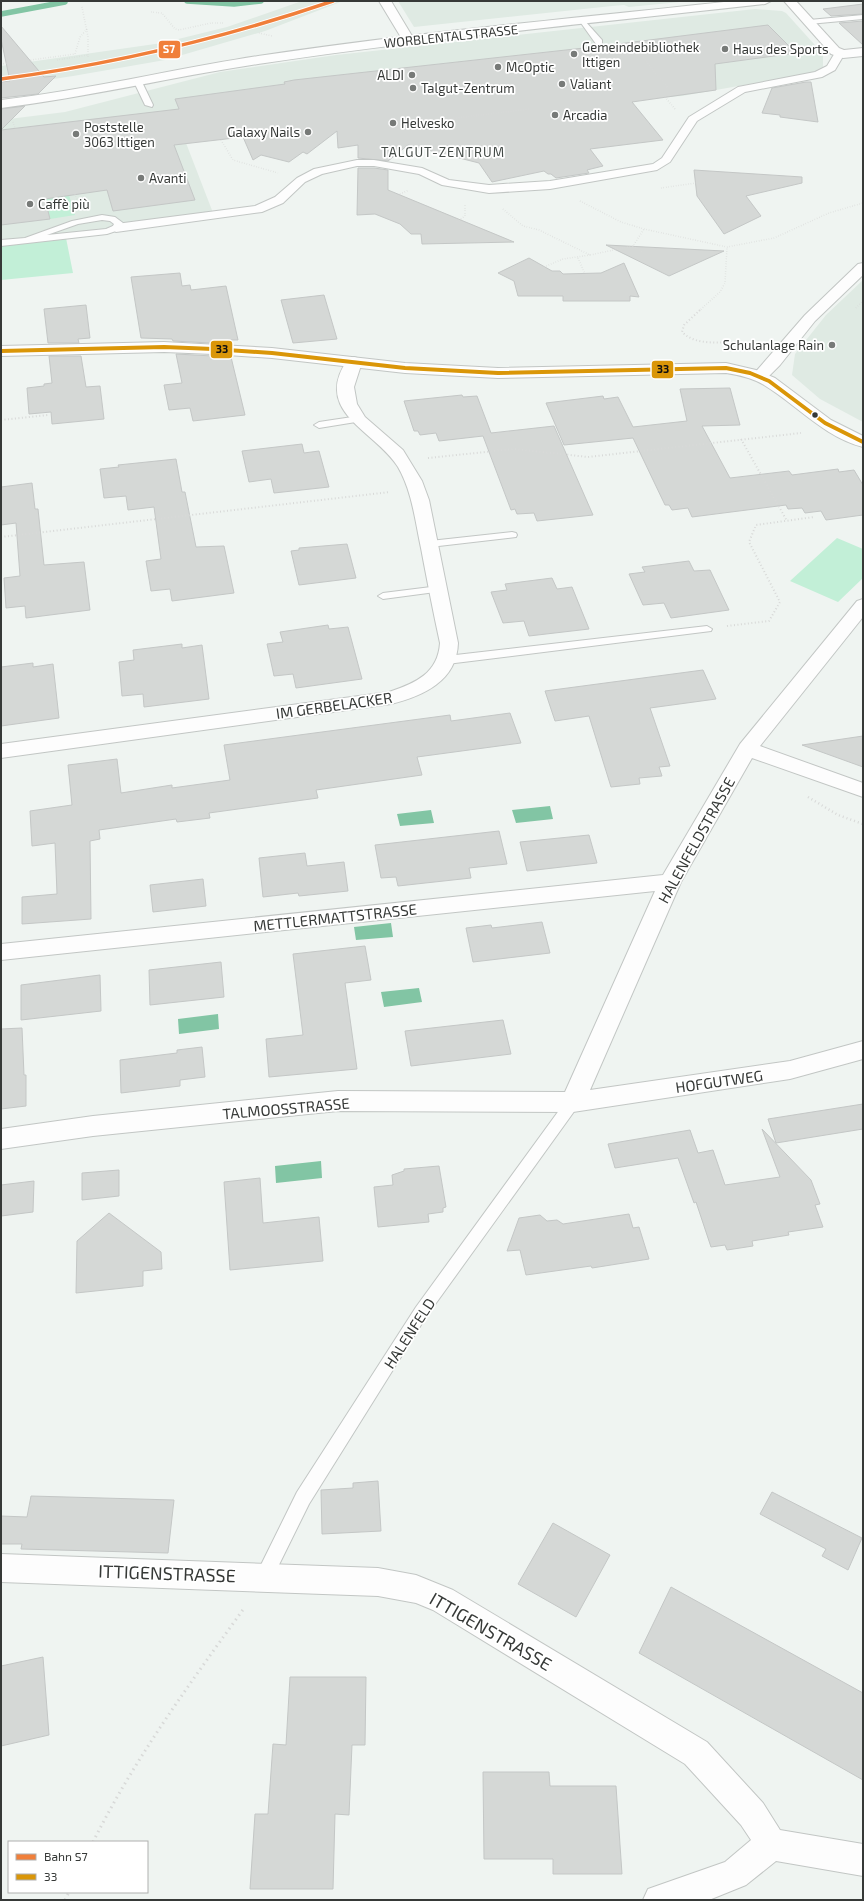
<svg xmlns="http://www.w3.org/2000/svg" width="864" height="1901" font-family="'Exo 2',sans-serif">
<rect width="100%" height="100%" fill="#eff4f1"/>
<path fill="#dfeae3" d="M302,1H343L265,31L165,60L73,76L1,87V66L162,43L227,27Z
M398,1H690L629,7L624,5L612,6L414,27Z
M755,9L782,11L786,13L823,54V67L811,73L682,96L411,116L186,143L215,218L1,246V120L65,112L220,72L336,55Z
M863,280V422L820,399L792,375L795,354L826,315Z"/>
<path fill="#c2efd7" d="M69,195L75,215L50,219L45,199Z
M66,238L73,273L1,280V246Z
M837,538L863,549V578L838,602L790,581Z"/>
<path fill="#82c5a4" d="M550,806L553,819L516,823L512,810Z
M431,810L434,823L400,826L397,814Z
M391,923L393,937L356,940L354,927Z
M419,988L422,1002L384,1007L381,992Z
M218,1014L219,1029L179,1034L178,1019Z
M321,1161L322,1178L276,1183L275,1166Z"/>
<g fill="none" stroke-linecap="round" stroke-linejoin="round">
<path stroke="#82c5a4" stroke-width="5.5" d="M187,1L234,4L261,1
M1,14L65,2"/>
</g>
<path fill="#d5d8d6" stroke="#c4c7c6" d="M863,4V14L831,16L823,9Z
M863,21V45L839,23Z
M768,25L796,53L715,64L716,90L632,102L663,140L590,149L603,166L587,170L589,173L556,178L551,174H548L544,171L492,182L479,163L408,145L388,161L358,158V145L338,148L337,131L307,154L303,152L289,162L261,155L253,160L243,137L174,145L195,200L113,211L107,190L45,199L50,219L1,225V130L179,109L175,99L285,84L284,82L294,80L602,46Z
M1,26L44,77L56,76L38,94L1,98V82L10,81L1,39Z
M806,82H811L818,122L780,117V115L762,113L772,88Z
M25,106L1,130V109Z
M358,168H374L388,170V190L514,242L422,244L421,234H411L400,224L375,214L357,215Z
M694,170L802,177V183L746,196L761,216L724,234L697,196Z
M606,245L724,251L669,276Z
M529,258L552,271H560L563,274L601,273L624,263L639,297L630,296V301H563V296H518L514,281L498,273Z
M180,273L182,286L190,285L191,290L226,286L238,340H228L229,344L173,341L172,339L141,338L131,277Z
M324,295L337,339L293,343L281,300Z
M86,305L90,338L78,339L79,343H48L44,309Z
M176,354L231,357L245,415L193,421L190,408L169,410L164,385L182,383Z
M49,356H81L86,387L100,386L104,419L52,424L51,412L29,414L27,388L44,386V384L52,383Z
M730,388L740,425L702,426L730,478L789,471L792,475L838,469L839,472L854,470L863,485V515L826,520L821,511L805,513L802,508L788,509L786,505L692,517L688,508L672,510L669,505H665L633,438L564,445L546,403L603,396L604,399L618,397L633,427L687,421L680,389Z
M462,395L463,397L477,396L491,433L554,426L593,515L537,521L534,513L517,514L515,509L511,510L483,436L439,441L436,433L420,435L418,431H414L404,401Z
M302,444L304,453L319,451L329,487L274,493L271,479L249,482L242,451Z
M176,459L182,492H185L196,547L224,546L234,593L172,601L170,589L151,591L146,561L161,559L154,507L128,510L126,496L104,498L100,469L119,467L118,465Z
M32,483L35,509H38L44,565L84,562L90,610L26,618L25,606L6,608L4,578L20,576L16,523L1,525V487Z
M347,544L356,578L299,585L291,551L299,550V548Z
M689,561L694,571L710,570L729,610L671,618L664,603L643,605L629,574L645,572L642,567Z
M552,578L557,589L572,587L589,629L529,636L524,621L503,623L491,592L507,590L505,584Z
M328,625L329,629L348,627L362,679L296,688L293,674L274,676L267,644L283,642L280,632Z
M182,644V648L202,645L209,699L144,707L143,694L122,696L119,662L134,660L133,650Z
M33,663V667L53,664L59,718L1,726V667Z
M703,670L716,699L650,708L670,766L659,767L662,776L639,778L640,784L611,787L589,716L555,721L545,691Z
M510,713L521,743L417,757L422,775L316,790L318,798L209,813L210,818L177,822L176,819L99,830L100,839L90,841L91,919L22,924V897L57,894L55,843L32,846L30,811L72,805L68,765L117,759L121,793L172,785V788L230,780L224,745L450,715L451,721Z
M863,736V767L802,745Z
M499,831L507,864L469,868L471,878L398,886L396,877L381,878L375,845Z
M589,835L597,863L527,871L520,842Z
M305,853L307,866L344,862L348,891L299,896L298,893L263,897L259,858Z
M203,879L206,906L153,912L150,885Z
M542,922L550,953L473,962L466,928L491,925L492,928Z
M365,946L371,980L345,983L357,1069L269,1077L266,1039L303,1035L293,954Z
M221,962L224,997L150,1005L149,970Z
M100,975L101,1011L21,1020V985Z
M503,1020L511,1054L411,1066L405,1031Z
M22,1028L24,1075H26V1106L1,1109V1029Z
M202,1047L205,1077L180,1080V1086L121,1093L120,1060L177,1053V1050Z
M863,1104V1129L776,1143L768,1119Z
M762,1129L811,1180L820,1204L815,1205L823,1227L788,1232L789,1235L752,1241L753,1246L727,1250L725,1245L711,1247L696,1202L694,1203L678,1158L615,1168L608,1144L690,1130L698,1153L713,1150L725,1185L780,1177Z
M439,1166L446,1207L443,1208V1212L428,1214L429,1222L378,1227L374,1187L393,1185L392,1175L404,1171V1169Z
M119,1170V1196L82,1200V1173Z
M260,1178L263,1223L319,1217L323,1261L230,1270L224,1182Z
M34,1181L33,1212L1,1216V1185Z
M109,1213L161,1252L162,1269L143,1271V1286L76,1293L77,1241Z
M629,1214L633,1228L639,1227L649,1259L592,1268L591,1266L526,1275L520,1250L507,1251L519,1218L540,1215L547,1221L557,1220L563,1224Z
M378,1481L381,1531L322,1534L321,1490L353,1488V1483Z
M772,1492L862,1538L848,1570L822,1556L826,1549L760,1514Z
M31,1496L174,1500L168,1553L21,1549L22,1544H1V1516L27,1517Z
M553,1523L610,1555L576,1617L518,1584Z
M671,1587L863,1693V1780L639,1653Z
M43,1657L49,1735L1,1746V1666Z
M290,1677H366L365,1745H352L349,1815L335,1814L333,1889H250L255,1814H268L273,1744L286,1745Z
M483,1772H549L550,1786H616L622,1874H553V1859H484Z"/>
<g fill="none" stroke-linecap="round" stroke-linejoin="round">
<g stroke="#c2c6c4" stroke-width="2">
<path id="service" d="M863,15V19L809,24L805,22L809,20Z
M581,21H585L602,40V44H596L581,23Z
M135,80L142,82L153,105L152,107L145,105L134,82Z
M102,215L115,217L123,223L119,230L107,234L1,246V240L25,238L72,221ZM102,220L110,221L114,224L113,226L106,229L47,235L78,224Z
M359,416L362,417L364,419L362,421L319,428L314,425L319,422Z
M512,532L516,533L517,535L516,537L430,547L425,544L430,541Z
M439,586L443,587L444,589L443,591L383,599L378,596L383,593Z
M707,626L712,629L711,631L447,664L441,660L447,656Z
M573,1096L578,1098L580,1102L578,1106L426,1317L309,1504L270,1583L264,1585L258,1583L255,1577L258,1571L297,1492L416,1307L568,1098Z"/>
</g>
<g stroke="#c2c6c4" stroke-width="2">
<path id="pedestrian" d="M840,50L845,53L835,70L822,77L745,92L697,121L670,162L657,170L550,189L489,193L442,185L419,174L374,166H357L322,174L305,182L283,203L262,212L116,232L110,228L116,224L255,206L275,197L297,178L314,169L357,160H374L422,168L449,180L489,185L550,181L653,164L662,158L689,117L738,87L815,72L827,66L836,51Z"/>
</g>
<g stroke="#c2c6c4" stroke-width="2">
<path id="minor" d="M379,1H391L415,41L413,44H405Z
M784,1H796L839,48L844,50L863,48V56L843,58L831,54Z
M863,263V275L815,321L780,365L766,379L760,381L754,379L752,376L805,315L858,264Z
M354,357L360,359L362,362L354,387L357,404L365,417L403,450L422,481L429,500L458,643C457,681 423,696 391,704L1,758V744L389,692C416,683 438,673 440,643C433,611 427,580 421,548C415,520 412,491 398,467C376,431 311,412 348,359Z
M863,599V617L760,746L863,783V797L752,758L681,882L590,1090L790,1061L863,1041V1059L790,1079L573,1112L338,1111L93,1136L1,1149V1129L93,1116L338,1091L565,1092L655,891L1,960V944L663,875L740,744L857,601Z
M1,1554L378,1568L416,1575L453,1590L707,1742L763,1803L780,1830L863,1844V1876L776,1861L746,1885L709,1900H643L648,1889L725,1862L751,1840L741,1825L685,1764L433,1610L416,1603L378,1596L1,1582Z"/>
</g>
<g stroke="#c2c6c4" stroke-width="2">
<path id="tertiary" d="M164,342L272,348L405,363L498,368L726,363L756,370L775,378L831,420L863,436V447C824,437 797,405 764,385C753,378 739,375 726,373L498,378L405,373L272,358L213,354L164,352L1,356V346Z"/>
</g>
<g stroke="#c2c6c4" stroke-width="2">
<path id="secondary" d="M733,1H771L765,4C598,23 431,38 265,63C176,76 90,97 1,108V100C90,90 176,68 265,55C420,32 577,18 733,1Z"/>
</g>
<path stroke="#d8d9d8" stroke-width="1.5" stroke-dasharray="0.5 2" stroke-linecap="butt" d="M82,7L88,37V57
M151,12L162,13L175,29L179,30L211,23H223
M259,33L272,36
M632,44L668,88
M57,60L88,55
M1,64L75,54L80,37L87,29
M665,97L675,109
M13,122L15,129
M424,122L530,109
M221,140L233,160L278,173
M661,188L696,183
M75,194L78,203
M400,194L409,190
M32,196L41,190
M580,201L621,222L644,229L727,247L774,238L829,213L863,203
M503,209L523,226L539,230L590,255L633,246L644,229
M457,222L465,216V205
M633,246L643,253
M578,258L585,274
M544,267L563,259L590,255
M856,308L863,301
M699,311L720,292L725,283L727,247"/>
<path stroke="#d8d9d8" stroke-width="2" stroke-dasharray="1 2.5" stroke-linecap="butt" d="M700,310L684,325L682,332C697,347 722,341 742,343L747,346L751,352
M1,420L48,415
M741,439L787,521
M428,458L514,449L588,457L801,433
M1,537L390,492
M727,626L769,621L780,602L749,542L756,525L814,517"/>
<path stroke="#d8d9d8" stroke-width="2.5" stroke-dasharray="1 3" stroke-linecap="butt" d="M808,797L838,815L863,824"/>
<path stroke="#d8d9d8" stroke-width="3" stroke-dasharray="1.5 4" stroke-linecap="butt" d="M93,1842C135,1758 190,1683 245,1607
M65,1900L69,1892"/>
<use href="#service" fill="#fdfdfd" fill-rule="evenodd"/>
<use href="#pedestrian" fill="#fdfdfd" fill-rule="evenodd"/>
<use href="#minor" fill="#fdfdfd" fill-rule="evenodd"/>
<use href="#tertiary" fill="#fdfdfd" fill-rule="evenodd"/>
<use href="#secondary" fill="#fdfdfd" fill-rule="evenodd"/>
<g stroke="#fff" stroke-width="6">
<path id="bus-1" d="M1,351L164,347L213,349L272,353L405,368L498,373L726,368L750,373L769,381L825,423L863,442"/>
</g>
<use href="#bus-1" stroke="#da9608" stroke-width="4"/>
<g stroke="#fff" stroke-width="5.5">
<path id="rail-1" d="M1,79C115,64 224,38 333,1"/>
</g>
<use href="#rail-1" stroke="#f07f3a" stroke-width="3.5"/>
</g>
<g fill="#777a78" stroke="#fff" stroke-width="1.5">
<circle cx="725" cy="49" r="4"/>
<circle cx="574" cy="54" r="4"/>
<circle cx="498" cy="67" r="4"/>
<circle cx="412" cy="75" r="4"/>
<circle cx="562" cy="84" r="4"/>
<circle cx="413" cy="88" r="4"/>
<circle cx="555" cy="115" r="4"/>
<circle cx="393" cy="123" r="4"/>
<circle cx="308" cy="132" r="4"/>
<circle cx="76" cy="134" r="4"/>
<circle cx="141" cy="178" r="4"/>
<circle cx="30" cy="204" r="4"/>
<circle cx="832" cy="345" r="4"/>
</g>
<circle fill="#363937" stroke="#fff" stroke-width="1.5" cx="815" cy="415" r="3.5"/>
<g text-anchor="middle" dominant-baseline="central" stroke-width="3.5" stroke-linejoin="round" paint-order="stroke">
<g font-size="13" fill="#363937" stroke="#fff">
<text transform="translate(451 36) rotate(-6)">WORBLENTALSTRASSE</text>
</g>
<g font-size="13" fill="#363937" stroke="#fff" text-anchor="start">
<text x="582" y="47">Gemeindebibliothek<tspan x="582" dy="15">Ittigen</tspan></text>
<text x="733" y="49">Haus des Sports</text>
<text x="506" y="67">McOptic</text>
<text x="404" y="75" text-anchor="end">ALDI</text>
<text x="570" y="84">Valiant</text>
<text x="421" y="88">Talgut-Zentrum</text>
<text x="563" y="115">Arcadia</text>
<text x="401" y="123">Helvesko</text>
<text x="84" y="127">Poststelle<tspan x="84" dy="15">3063 Ittigen</tspan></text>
<text x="300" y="132" text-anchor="end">Galaxy Nails</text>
<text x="149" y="178">Avanti</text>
<text x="38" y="204">Caffè più</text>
<text x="824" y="345" text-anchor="end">Schulanlage Rain</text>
</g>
<g font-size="13" letter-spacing="1" fill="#424945" stroke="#fff">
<text x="443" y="152">TALGUT-ZENTRUM</text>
</g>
<g font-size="15" fill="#363937" stroke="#fff">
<text transform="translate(334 705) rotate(-8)">IM GERBELACKER</text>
<text transform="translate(696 840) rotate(-61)">HALENFELDSTRASSE</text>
<text transform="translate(335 917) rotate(-6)">METTLERMATTSTRASSE</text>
<text transform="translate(719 1081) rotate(-8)">HOFGUTWEG</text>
<text transform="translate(286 1108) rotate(-5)">TALMOOSSTRASSE</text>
<text transform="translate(409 1333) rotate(-57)">HALENFELD</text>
</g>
<g font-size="18" fill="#363937" stroke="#fff">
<text transform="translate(167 1573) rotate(2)">ITTIGENSTRASSE</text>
<text transform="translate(491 1631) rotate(30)">ITTIGENSTRASSE</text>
</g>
</g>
<g stroke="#fff" stroke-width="1.5">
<rect x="158" y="40" width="23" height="19" rx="4" fill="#f07f3a"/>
<rect x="210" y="340" width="23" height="19" rx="4" fill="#da9608"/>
<rect x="651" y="360" width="23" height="19" rx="4" fill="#da9608"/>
</g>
<g font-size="11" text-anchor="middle" font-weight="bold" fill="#fff">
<text x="169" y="53">S7</text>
</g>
<g font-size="11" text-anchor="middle" font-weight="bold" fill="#111">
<text x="222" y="353">33</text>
<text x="663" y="373">33</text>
</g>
<rect width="864" height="1901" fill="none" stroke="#363937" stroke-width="4"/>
<rect x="8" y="1841" width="140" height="52" fill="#ffffff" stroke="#afb0af"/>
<rect x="16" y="1854" width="20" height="6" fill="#f07f3a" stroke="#afb0af"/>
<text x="44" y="1861" font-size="12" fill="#363937">Bahn S7</text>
<rect x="16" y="1874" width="20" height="6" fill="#da9608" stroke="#afb0af"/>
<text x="44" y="1881" font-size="12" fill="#363937">33</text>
</svg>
